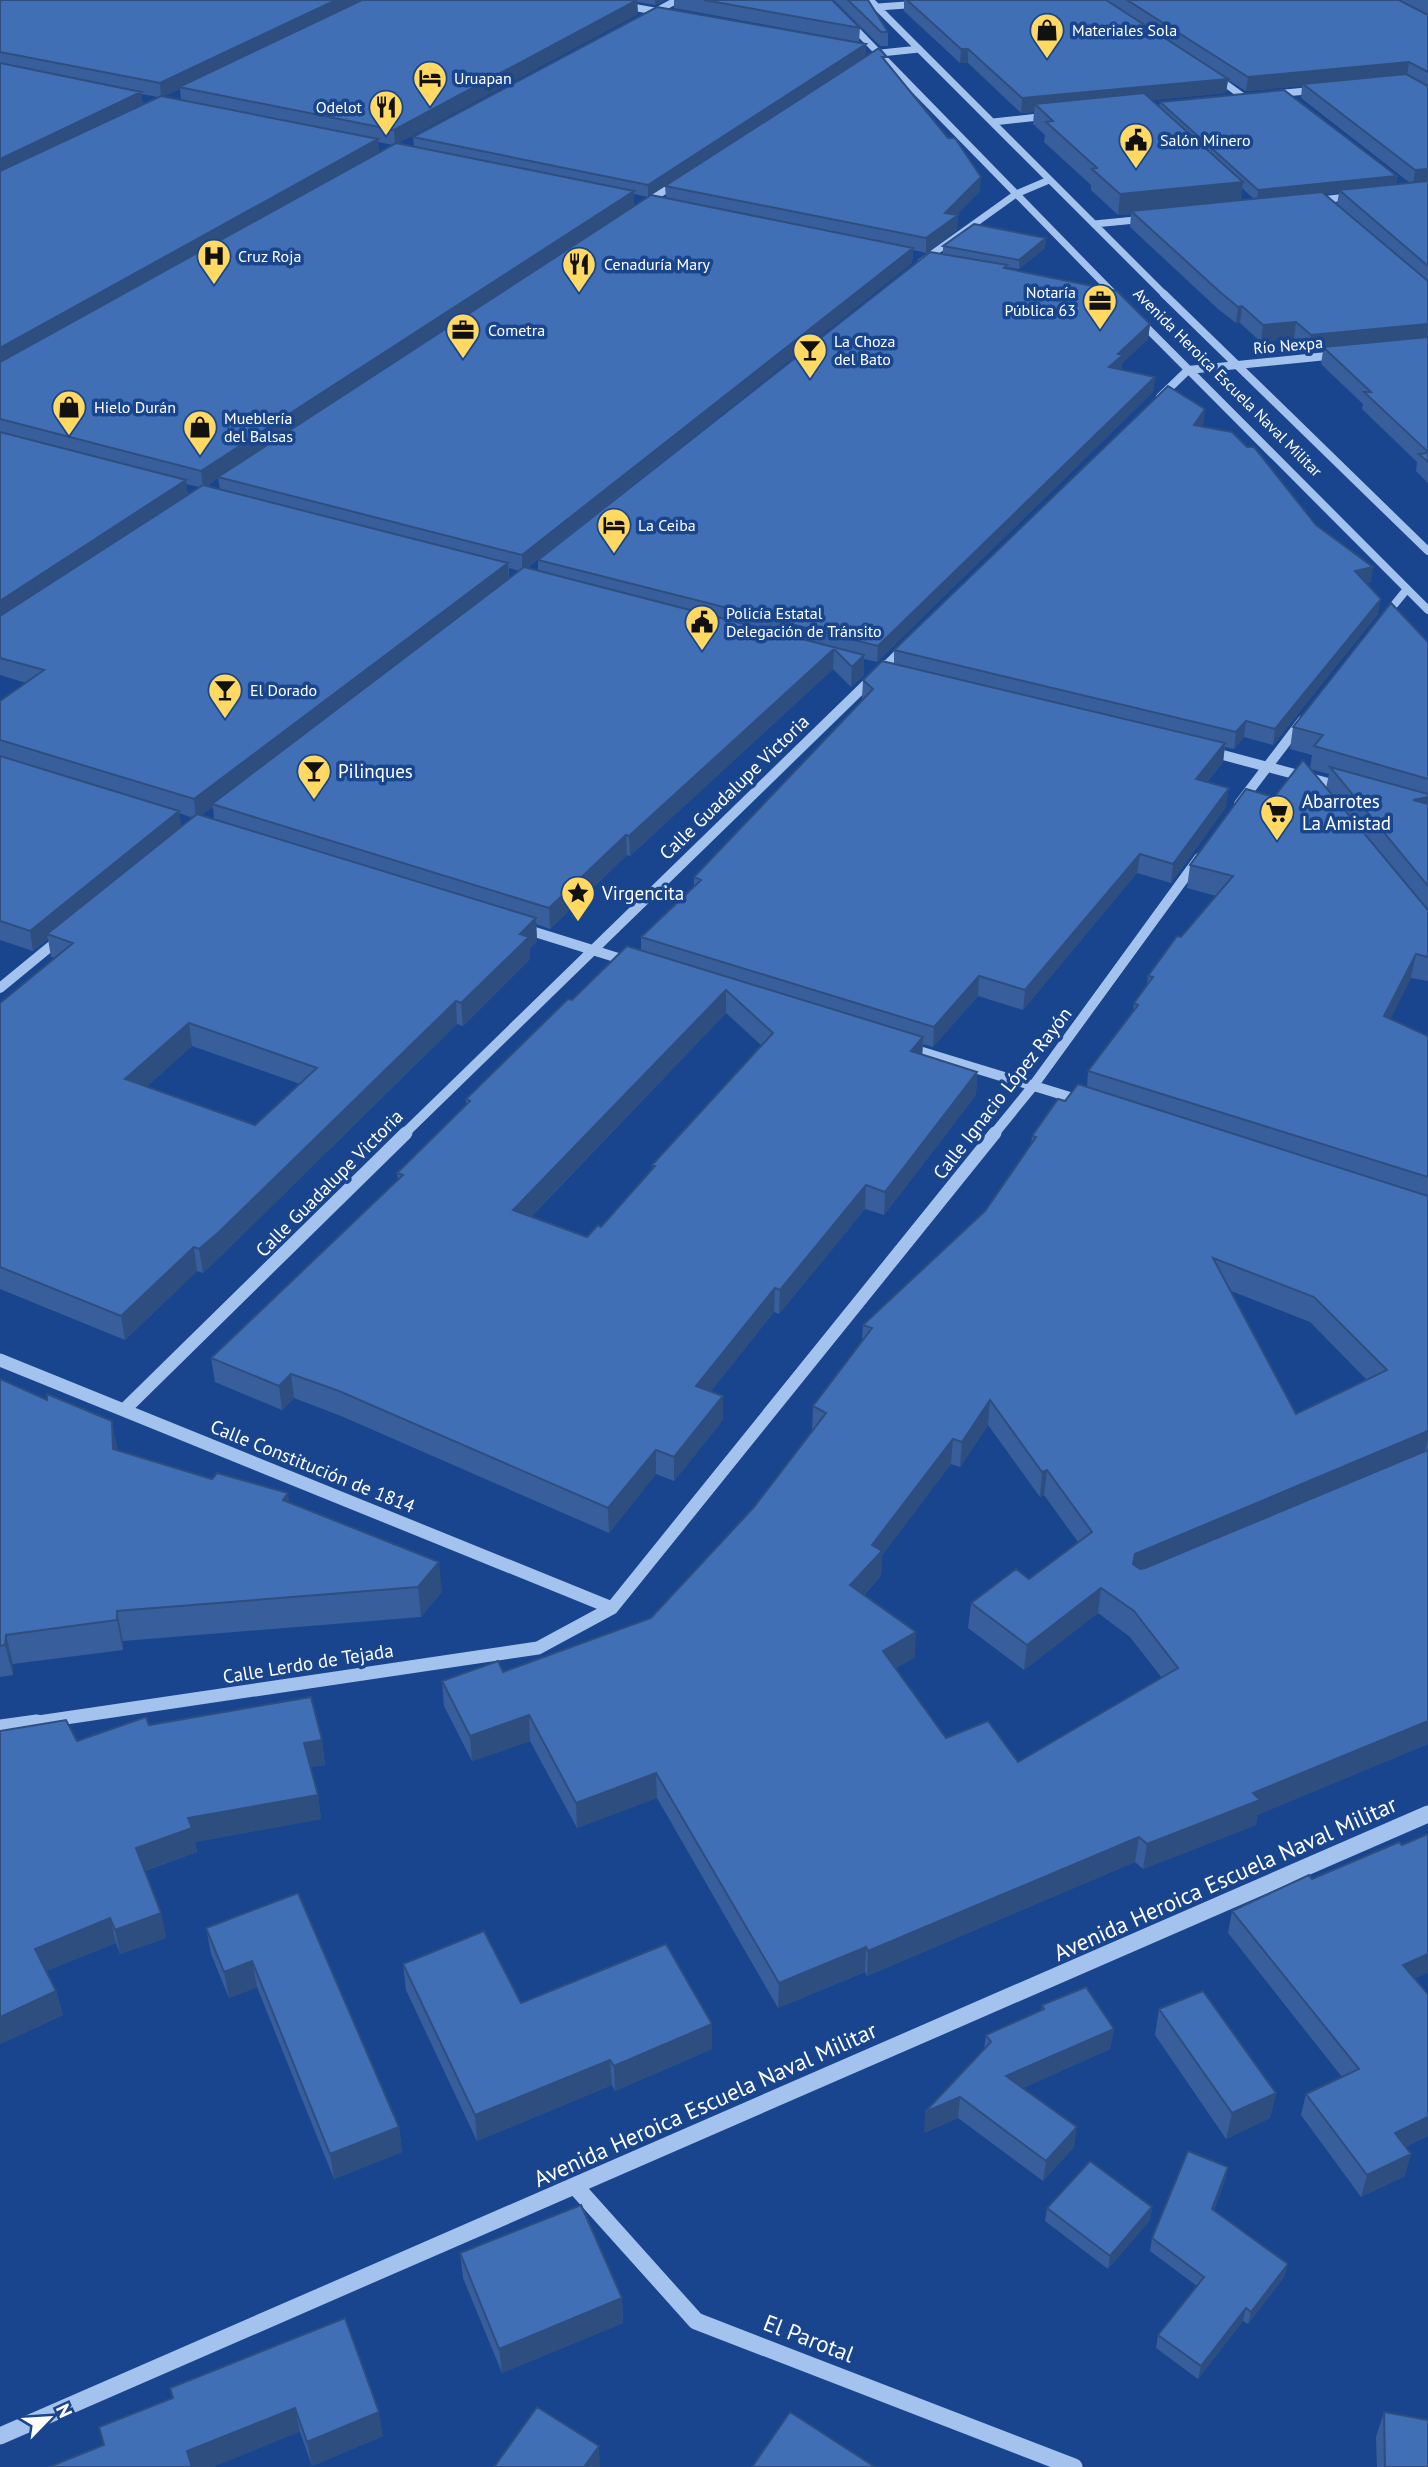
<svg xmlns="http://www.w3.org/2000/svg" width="1428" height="2467" font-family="'PT Sans',sans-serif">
<rect width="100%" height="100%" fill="#18458d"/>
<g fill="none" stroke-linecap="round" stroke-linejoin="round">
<path stroke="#a4c2ee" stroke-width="7" d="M593,0L660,12
M827,0L1115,295
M870,0L1165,295
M878,7L920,4
M649,15L677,0
M869,60L881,53L919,49
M1216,77L1245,98
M1275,94L1316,90
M993,122L1048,116
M1313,201L1355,196
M642,205L680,181
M1094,224L1146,219
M921,262L1016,194L1049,180"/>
<path stroke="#a4c2ee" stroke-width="8" d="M1114,294L1120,300
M1164,294L1428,551
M1137,318L1428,610
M1160,397L1188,370L1337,355
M1385,616L1407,589
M884,667L904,647"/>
<path stroke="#a4c2ee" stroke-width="10" d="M1208,751L1343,787
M1239,804L1302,721
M522,928L631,962
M0,988L62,937
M906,1047L1083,1101
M404,1134L886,665
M994,1134L1033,1086L1199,858"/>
<path stroke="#a4c2ee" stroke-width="13" d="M0,1360L612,1608
M124,1410L406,1133
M25,1724L538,1648L612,1608L995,1133"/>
<path stroke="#a4c2ee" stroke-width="17" d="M0,1728L37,1723
M575,2186L696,2321L1074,2467
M0,2436L1428,1814"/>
</g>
<path fill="#385f9c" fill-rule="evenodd" d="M0,0H665L655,5L637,2L638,14L398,143L414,146L413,137L866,55L648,197L634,194V206L666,198L665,186L887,63L980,191L956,215H958L957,230L926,253L913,250L912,263L528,567L538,570V560L943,254V246L1046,238L1045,248L1019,269L1007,267V268L1150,324L1148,339L1122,363L1121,370L1155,377L1153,392L877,662L864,659V675L851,687L833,669L630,856L627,855L550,929L536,924L537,941L530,948V959L463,1026L457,1024L222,1255L203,1273L197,1271L125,1340L0,1289V1003L55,958L51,957L48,939L33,951L0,940V701L26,683L0,675ZM180,89L181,100L164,96ZM141,94L158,97L143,104ZM378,142L393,145L379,153ZM218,478L220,489L207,486ZM186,484L199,487L188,495ZM509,568L519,571L509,578ZM213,807L214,820L201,815ZM179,813L193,818L181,827ZM192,1046L300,1084L255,1125L146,1087Z
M674,0H832L860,28L859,42L674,8Z
M834,0H868L888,32V46H880Z
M904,0H1428V483L1416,471L1417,462L1362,409L1363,404L1321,364L1323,351L1308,352L1294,338L1261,342L1240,323H1236L1218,309L1130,227L1131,214L1118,215L1091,190V185L1044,142L1045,135L1033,124L1034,112L1021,113L968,63H960L904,11ZM1228,80L1246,91L1302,86L1301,98L1410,183L1396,184L1397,176L1160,102L1159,107L1152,100L1226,93ZM1242,188L1254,199L1241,200ZM1339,193L1337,204L1325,194Z
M1205,409L1203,424L1201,427L1316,525L1371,582L1367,583L1378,614L1273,745L1244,737L1234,749L1225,747L1223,762L1207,782L1226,807L1171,883L1137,873L1023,1010L978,996L933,1047L923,1044L922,1055L977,1072L976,1095L884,1215L865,1209L779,1314L774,1312L711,1391L723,1420L674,1481L656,1474L609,1533L341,1416L294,1398L282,1410L215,1382L211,1358L398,1180L397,1173L466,1105V1099L572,1000L641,950V937L694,887V877L863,699L862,698L863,680L894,663V650ZM726,1013L761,1045L652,1165L653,1169L601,1227L587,1237L531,1217Z
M1428,642V981L1411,978L1390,1019L1428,1036V1744L1257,1815L1256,1825L1143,1869L1135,1862L867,1976L865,1972L778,2008L657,1798L577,1828L530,1741L472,1761L444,1706L442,1681L503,1672L651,1618L754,1507L812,1431L813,1406L862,1340L863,1325L985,1211L1031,1145L1032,1136L1065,1101L1087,1087L1088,1071L1133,1012L1134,1003L1147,985L1148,976L1216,896L1187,888L1190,865L1310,768L1312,755L1290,749L1293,727ZM1310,769L1329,774L1326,788ZM1231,1291L1310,1322L1367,1380L1296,1414ZM988,1425L1040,1497L1044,1495L1078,1542L1029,1579L971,1603L968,1628L1024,1670L1098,1613L1130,1637L1162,1678L1018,1762L946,1738L896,1668L915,1657L864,1595L881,1576L882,1555L951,1464L960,1467Z
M0,1379L118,1451L289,1502L442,1592L421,1617L123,1641V1650L13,1664V1675L0,1677Z
M149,1725L322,1740L325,1765L311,1767L318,1795L321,1819L195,1842L197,1852L145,1871L161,1913L166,1938L120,1954L116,1943L46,1971L56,1991L63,2015L0,2044V1731L77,1741Z
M1402,1845L1415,1979L1428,1994V2136L1405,2147V2176L1361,2197L1301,2115L1306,2094L1342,2077L1228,1933L1232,1911Z
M298,1893L399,2127L402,2152L334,2179L257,1987L229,1998L211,1954L206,1928Z
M403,1964L521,2003L712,2024V2049L615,2091L612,2085L477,2141L406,1990Z
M1042,2005L1114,2029L1110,2049L1023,2088L1074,2147L1043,2181L958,2118L924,2133L984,2049L986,2035L1041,2010Z
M1159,2009L1276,2093L1270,2118L1226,2139L1155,2035Z
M1228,2167L1225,2180L1214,2210L1288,2264L1284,2277L1248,2324L1243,2321L1198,2379L1156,2348L1158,2335L1197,2286L1150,2251L1152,2238Z
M1152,2207L1150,2220L1108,2269L1045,2221L1047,2208Z
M460,2253L622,2298L623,2323L502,2373L463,2278Z
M345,2318L383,2436L312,2466L300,2432L104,2445L173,2398L170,2388Z
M1384,2412L1428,2467H1377L1376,2437Z"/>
<path fill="#2e4e7f" d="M336,0H367L179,87L180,89L161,98L160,83Z
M637,0L638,14L395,145L394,130Z
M655,0H665L655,5Z
M866,44V55L648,197V185Z
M961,49H968V63H960Z
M1409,62L1407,76L1303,84L1302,86L1246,91L1248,77Z
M1228,79L1226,93L1042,111L1035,104L1034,112L1021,113L1022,98Z
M141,92L143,106L0,175V159Z
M378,139L379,154L0,366V348Z
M1428,169V184L1413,185L1415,170Z
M1397,176L1395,187L1339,190V193L1257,201L1258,190Z
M981,177L980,191L952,220L958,215L957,230L926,253V238L945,213Z
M1243,182L1240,203L1131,211V214L1118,215L1120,194Z
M634,191V206L218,477V478L203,488L201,471Z
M1046,238L1045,248L1019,269V260Z
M913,248L912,263L522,571V555Z
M1242,306L1240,323H1236L1238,307Z
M1296,322L1294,338L1261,342L1263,325Z
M1150,324L1148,339L1122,363V369L1108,382L1109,367L1118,354Z
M1428,324L1427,340L1323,347V351L1308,352L1311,335Z
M1155,377L1153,392L877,662L878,646Z
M1205,409L1203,424L1192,440L1194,425Z
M186,480L188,498L0,621V601Z
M508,563L509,582L212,804L213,807L196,819L194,799Z
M1373,567L1371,582L1352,586L1355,571Z
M1381,599L1378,614L1273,745L1275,729Z
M834,649L833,669L630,856L629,836Z
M864,655V675L851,687L852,667Z
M1246,721L1244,737L1234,749L1236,732Z
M1225,743L1223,762L1193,798L1196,779Z
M1229,788L1226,807L1171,883L1173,864Z
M1428,797V818L1413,800Z
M179,811L182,831L47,934L48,939L33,951L30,931Z
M626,835L627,855L550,929L549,908Z
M1140,854L1137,873L1023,1010L1025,990Z
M536,918L537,941L530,948V959L463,1026L461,1003L520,934Z
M1416,954L1411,978L1380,1040L1384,1016Z
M979,976L978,996L933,1047L934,1027Z
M726,990V1013L514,1234L513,1210Z
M456,1001L457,1024L222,1255L203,1273L199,1249Z
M189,1023L192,1046L129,1103L125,1079Z
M923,1037L922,1060L911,1051Z
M977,1072L976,1095L884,1215L885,1192Z
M866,1185L865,1209L779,1314L780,1290Z
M194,1247L197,1271L125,1340L121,1316Z
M775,1288L774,1312L696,1410V1386Z
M291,1374L294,1398L282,1410L279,1386Z
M723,1396V1420L674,1481V1457Z
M990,1400L988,1425L960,1467L962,1442Z
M112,1421L118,1450L113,1449Z
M1428,1431V1439L1424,1455L1131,1579L1135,1554Z
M953,1439L951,1464L882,1555L881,1576L849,1610L850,1585L872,1545Z
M656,1450V1474L609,1533L608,1508Z
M1047,1470L1044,1495L1040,1497L1042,1472Z
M288,1493L292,1523L283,1500Z
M439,1562L442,1592L421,1617L418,1587Z
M1101,1588L1098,1613L1024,1670L1027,1645Z
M117,1611L123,1641V1650L117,1620Z
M916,1632L915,1657L882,1676L883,1651Z
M6,1635L13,1664V1675L5,1645Z
M529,1715L530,1741L472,1761L470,1736Z
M1428,1721V1744L1257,1815L1256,1825L1143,1869L1147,1844L1253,1793Z
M322,1740L325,1765L308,1768L304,1743Z
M656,1773L657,1798L577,1828L576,1803Z
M318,1795L321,1819L195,1842L197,1852L141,1872L136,1848L188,1818Z
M1139,1837L1135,1862L867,1976L868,1951Z
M161,1913L166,1938L120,1954L115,1930Z
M110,1918L116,1943L41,1973L35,1949Z
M866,1947L865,1972L778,2008L779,1983Z
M1428,1954V1973L1397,1987L1403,1965Z
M252,1961L257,1987L229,1998L224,1972Z
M56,1991L63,2015L0,2044V2017Z
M712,2024V2049L615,2091L614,2066Z
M1114,2029L1110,2049L1004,2097L1006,2076Z
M610,2060L612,2085L477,2141L475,2115Z
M1276,2093L1270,2118L1226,2139L1232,2113Z
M960,2097L958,2118L924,2133L925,2112Z
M1428,2117V2136L1389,2155L1395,2133Z
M399,2127L402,2152L334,2179L330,2154Z
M1077,2127L1074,2147L1043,2181L1046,2161Z
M1411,2154L1405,2176L1361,2197L1367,2175Z
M1228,2167L1225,2180L1209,2222L1212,2209Z
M1152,2207L1150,2220L1108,2269L1110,2256Z
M1288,2264L1284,2277L1248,2324L1251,2312Z
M622,2298L623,2323L502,2373L499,2349Z
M1246,2308L1243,2321L1198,2379L1201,2366Z
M295,2408L300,2432L213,2467H191L187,2451Z
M379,2412L383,2436L312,2466L307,2442Z
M599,2446L600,2467H584Z"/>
<path fill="#416fb5" stroke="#2e4e7f" stroke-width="2" fill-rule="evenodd" d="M2,0H336L160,83L0,52V1Z
M362,0H637L394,130L179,87Z
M704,0H832L860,28Z
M848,0H868L888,32H881Z
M907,0H1106L1228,79L1022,98L968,49H961Z
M1127,0H1399L1428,15V72L1409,62L1248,77Z
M657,7L866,44L648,185L413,137Z
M879,48L887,57H882L948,138H955L981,177L945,213L958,215L926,238L665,186Z
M0,63L141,92L0,159Z
M1406,74L1428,86V169L1415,170L1303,84Z
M1284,90L1397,176L1258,190L1160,102Z
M1144,93L1243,182L1120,194L1092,169L1097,168L1046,122L1053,121L1035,104Z
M161,96L378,139L0,348V171Z
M396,143L634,191L201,471L0,419V362Z
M1428,181V266L1339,190Z
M1322,192L1428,281V324L1311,335L1296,322L1263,325L1242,306L1238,307L1220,292L1131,211Z
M651,195L913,248L522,555L218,477Z
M974,224L1046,238L1019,260L943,246Z
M930,252L1007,265L1004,268L1117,291L1150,324L1118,354L1123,355L1109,367L1155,377L878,646L538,560Z
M1428,337V452L1364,392H1371L1323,347Z
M1168,386L1205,409L1194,425L1232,432L1247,447H1254L1316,525L1373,567L1355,571L1381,599L1275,729L1246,721L1236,732L894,650Z
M0,432L186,480L0,601Z
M1428,453V462L1419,454Z
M203,485L508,563L194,799L0,740V701L44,670L0,658V616Z
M524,567L864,655L852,667L834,649L629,836L626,835L549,908L212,804Z
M1391,603L1428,642V779L1314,746L1323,735L1293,727Z
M882,661L1225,743L1196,779L1229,788L1173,864L1140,854L1025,990L979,976L934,1027L641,937L701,880L694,877L873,689L863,680Z
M0,756L179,811L30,931L0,921Z
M1303,760L1428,910V957L1416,954L1384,1016L1428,1036V1177L1088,1071L1138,1005L1134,1003L1153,977L1148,976L1177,936L1181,937L1233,876L1190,865L1246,789L1274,797Z
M1330,767L1428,794V797L1413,800L1428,804V886Z
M197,814L536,918L520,934L529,937L461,1003L456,1001L219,1232L199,1249L194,1247L121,1316L0,1267V1003L73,943L47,934ZM189,1023L317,1068L255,1125L125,1079Z
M627,946L923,1037L911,1051L977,1072L885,1192L866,1185L780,1290L775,1288L696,1386L723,1396L674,1457L656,1450L608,1508L339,1391L291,1374L279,1386L211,1358L403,1175L397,1173L470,1101L466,1099L568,999L572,1000ZM726,990L773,1033L652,1165L655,1166L601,1227L598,1225L587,1237L513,1210Z
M1078,1084L1428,1196V1431L1135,1554L1133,1564L1140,1569L1145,1568L1428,1450V1721L1253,1793L1260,1800L1147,1844L1139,1837L868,1951L866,1947L779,1983L656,1773L576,1803L529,1715L470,1736L442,1681L498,1661L503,1672L651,1618L754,1507L826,1413L813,1406L872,1328L863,1325L985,1211L1036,1137L1032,1136L1058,1099L1065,1101ZM1213,1258L1314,1297L1387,1370L1296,1414ZM990,1400L1042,1472L1047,1470L1092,1532L1029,1579L1016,1569L971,1603L1027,1645L1101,1588L1134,1611L1178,1668L1018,1762L988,1721L946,1738L883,1651L916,1632L850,1585L882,1551L872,1545L953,1439L962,1442Z
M0,1379L47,1400V1394L112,1421L113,1449L212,1479L217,1473L288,1493L283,1500L439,1562L418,1587L117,1611V1620L6,1635L5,1645L0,1646Z
M311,1697L322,1740L304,1743L318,1795L188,1818L192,1828L136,1848L161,1913L115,1930L110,1918L35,1949L56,1991L0,2017V1731L66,1720L77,1741L146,1717L149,1725Z
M1428,1834V1954L1403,1965L1428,1994V2117L1395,2133L1411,2154L1367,2175L1306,2094L1359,2069L1232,1911L1309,1875L1312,1879L1399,1842L1402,1845Z
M298,1893L399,2127L330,2154L252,1961L224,1972L206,1928Z
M484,1931L521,2003L666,1944L712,2024L614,2066L610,2060L475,2115L403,1964Z
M1086,1987L1114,2029L1006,2076L1077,2127L1046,2161L960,2097L925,2112L991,2042L986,2035L1044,2009L1042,2005Z
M1203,1991L1276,2093L1232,2113L1159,2009Z
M1188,2151L1228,2167L1212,2209L1288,2264L1251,2312L1246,2308L1201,2366L1158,2335L1204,2277L1152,2238Z
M1090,2161L1152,2207L1110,2256L1047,2208Z
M581,2205L622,2298L499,2349L460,2253Z
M345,2318L379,2412L307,2442L295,2408L187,2451L192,2467H49L104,2445L99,2427L173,2398L170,2388Z
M537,2407L599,2446L584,2467H494Z
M790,2412L875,2467H752Z
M1384,2412L1428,2420V2467H1385Z"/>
<defs>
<g id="shop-pin" transform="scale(1.75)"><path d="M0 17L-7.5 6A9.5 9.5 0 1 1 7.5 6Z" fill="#ffd961" stroke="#18458d"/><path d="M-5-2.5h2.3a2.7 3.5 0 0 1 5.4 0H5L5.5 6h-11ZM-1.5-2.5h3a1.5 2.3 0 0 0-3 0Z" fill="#111"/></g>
<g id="hotel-pin" transform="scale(1.75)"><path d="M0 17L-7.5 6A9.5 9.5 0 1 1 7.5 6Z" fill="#ffd961" stroke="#18458d"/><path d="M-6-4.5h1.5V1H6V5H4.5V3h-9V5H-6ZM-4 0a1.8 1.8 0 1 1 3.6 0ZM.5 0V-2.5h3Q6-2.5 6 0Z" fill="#111"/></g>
<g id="restaurant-pin" transform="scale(1.75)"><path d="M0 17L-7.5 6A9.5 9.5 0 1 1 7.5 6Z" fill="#ffd961" stroke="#18458d"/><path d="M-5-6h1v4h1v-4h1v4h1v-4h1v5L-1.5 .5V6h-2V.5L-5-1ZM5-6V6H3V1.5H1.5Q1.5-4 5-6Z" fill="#111"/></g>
<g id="civic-pin" transform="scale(1.75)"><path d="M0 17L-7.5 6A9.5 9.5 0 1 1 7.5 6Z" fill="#ffd961" stroke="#18458d"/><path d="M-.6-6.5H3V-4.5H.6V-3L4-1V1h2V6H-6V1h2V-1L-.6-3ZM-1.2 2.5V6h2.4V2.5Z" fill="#111"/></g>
<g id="hospital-pin" transform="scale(1.75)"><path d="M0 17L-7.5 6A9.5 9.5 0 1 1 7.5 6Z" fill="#ffd961" stroke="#18458d"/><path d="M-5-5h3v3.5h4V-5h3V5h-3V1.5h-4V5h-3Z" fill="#111"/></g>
<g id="office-pin" transform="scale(1.75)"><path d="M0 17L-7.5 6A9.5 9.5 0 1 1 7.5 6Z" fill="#ffd961" stroke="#18458d"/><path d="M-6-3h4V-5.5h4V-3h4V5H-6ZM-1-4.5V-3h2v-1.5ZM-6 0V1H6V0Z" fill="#111"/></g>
<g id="bar-pin" transform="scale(1.75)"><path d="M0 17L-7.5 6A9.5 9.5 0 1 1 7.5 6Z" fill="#ffd961" stroke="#18458d"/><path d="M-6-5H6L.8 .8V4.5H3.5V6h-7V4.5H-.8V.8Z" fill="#111"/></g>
<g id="supermarket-pin" transform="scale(1.75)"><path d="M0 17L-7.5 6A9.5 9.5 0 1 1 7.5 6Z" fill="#ffd961" stroke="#18458d"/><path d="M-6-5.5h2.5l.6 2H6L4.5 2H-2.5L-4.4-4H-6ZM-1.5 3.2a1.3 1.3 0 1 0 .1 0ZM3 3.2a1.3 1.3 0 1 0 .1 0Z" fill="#111"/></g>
<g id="sight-pin" transform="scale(1.75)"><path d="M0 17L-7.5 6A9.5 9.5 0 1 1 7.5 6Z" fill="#ffd961" stroke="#18458d"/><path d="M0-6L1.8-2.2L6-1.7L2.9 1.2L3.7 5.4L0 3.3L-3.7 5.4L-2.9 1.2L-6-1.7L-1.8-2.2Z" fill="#111"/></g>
</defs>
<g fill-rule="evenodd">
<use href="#shop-pin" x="1047" y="30"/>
<use href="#hotel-pin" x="430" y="78"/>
<use href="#restaurant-pin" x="386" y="107"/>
<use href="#civic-pin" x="1136" y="140"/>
<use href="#hospital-pin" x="214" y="256"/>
<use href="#restaurant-pin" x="579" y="264"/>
<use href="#office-pin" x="1100" y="301"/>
<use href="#office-pin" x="463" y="330"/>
<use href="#bar-pin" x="810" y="350"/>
<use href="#shop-pin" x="69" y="407"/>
<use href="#shop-pin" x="200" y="427"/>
<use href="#hotel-pin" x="614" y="525"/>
<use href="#civic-pin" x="702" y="622"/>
<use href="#bar-pin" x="225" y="690"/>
<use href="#bar-pin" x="314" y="771"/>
<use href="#supermarket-pin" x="1277" y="812"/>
<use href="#sight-pin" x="578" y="893"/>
</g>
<g text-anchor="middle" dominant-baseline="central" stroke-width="7" stroke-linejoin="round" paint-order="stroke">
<g font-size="16" fill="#fff" stroke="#18458d" text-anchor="start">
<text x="1072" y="30">Materiales Sola</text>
<text x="454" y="78">Uruapan</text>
<text x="362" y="107" text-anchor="end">Odelot</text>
<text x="1160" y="140">Salón Minero</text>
<text x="238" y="256">Cruz Roja</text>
<text x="604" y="264">Cenaduría Mary</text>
<text x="1076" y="292" text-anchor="end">Notaría<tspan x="1076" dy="18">Pública 63</tspan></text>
<text x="488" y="330">Cometra</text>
<text x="834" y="341">La Choza<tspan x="834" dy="18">del Bato</tspan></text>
<text x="94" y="407">Hielo Durán</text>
<text x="224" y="418">Mueblería<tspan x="224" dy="18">del Balsas</tspan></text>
<text x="638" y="525">La Ceiba</text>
<text x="726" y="613">Policía Estatal<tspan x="726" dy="18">Delegación de Tránsito</tspan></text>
<text x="250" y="690">El Dorado</text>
</g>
<g font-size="16" fill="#fff" stroke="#18458d">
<text transform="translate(1288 345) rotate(-5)">Río Nexpa</text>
<text transform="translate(1228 382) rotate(45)">Avenida Heroica Escuela Naval Militar</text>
</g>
<g font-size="19" fill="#fff" stroke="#18458d" text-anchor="start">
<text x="338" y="771">Pilinques</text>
<text x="1302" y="801">Abarrotes<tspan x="1302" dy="22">La Amistad</tspan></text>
<text x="602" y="893">Virgencita</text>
</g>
<g font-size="19" fill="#fff" stroke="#18458d">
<text transform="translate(734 787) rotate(-44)">Calle Guadalupe Victoria</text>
<text transform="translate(1002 1093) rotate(-52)">Calle Ignacio López Rayón</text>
<text transform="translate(329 1183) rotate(-45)">Calle Guadalupe Victoria</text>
<text transform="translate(313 1466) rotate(22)">Calle Constitución de 1814</text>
<text transform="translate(308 1663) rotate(-9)">Calle Lerdo de Tejada</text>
</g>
<g font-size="23" fill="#fff" stroke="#18458d">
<text transform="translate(1225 1878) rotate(-24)">Avenida Heroica Escuela Naval Militar</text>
<text transform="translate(705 2104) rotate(-24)">Avenida Heroica Escuela Naval Militar</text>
<text transform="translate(809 2338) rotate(21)">El Parotal</text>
</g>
</g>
<g transform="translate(49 2418) rotate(65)" stroke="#18458d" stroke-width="5" paint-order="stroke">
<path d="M0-5L12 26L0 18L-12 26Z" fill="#ffffff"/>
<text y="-10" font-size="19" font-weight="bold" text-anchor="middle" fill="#ffffff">N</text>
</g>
</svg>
